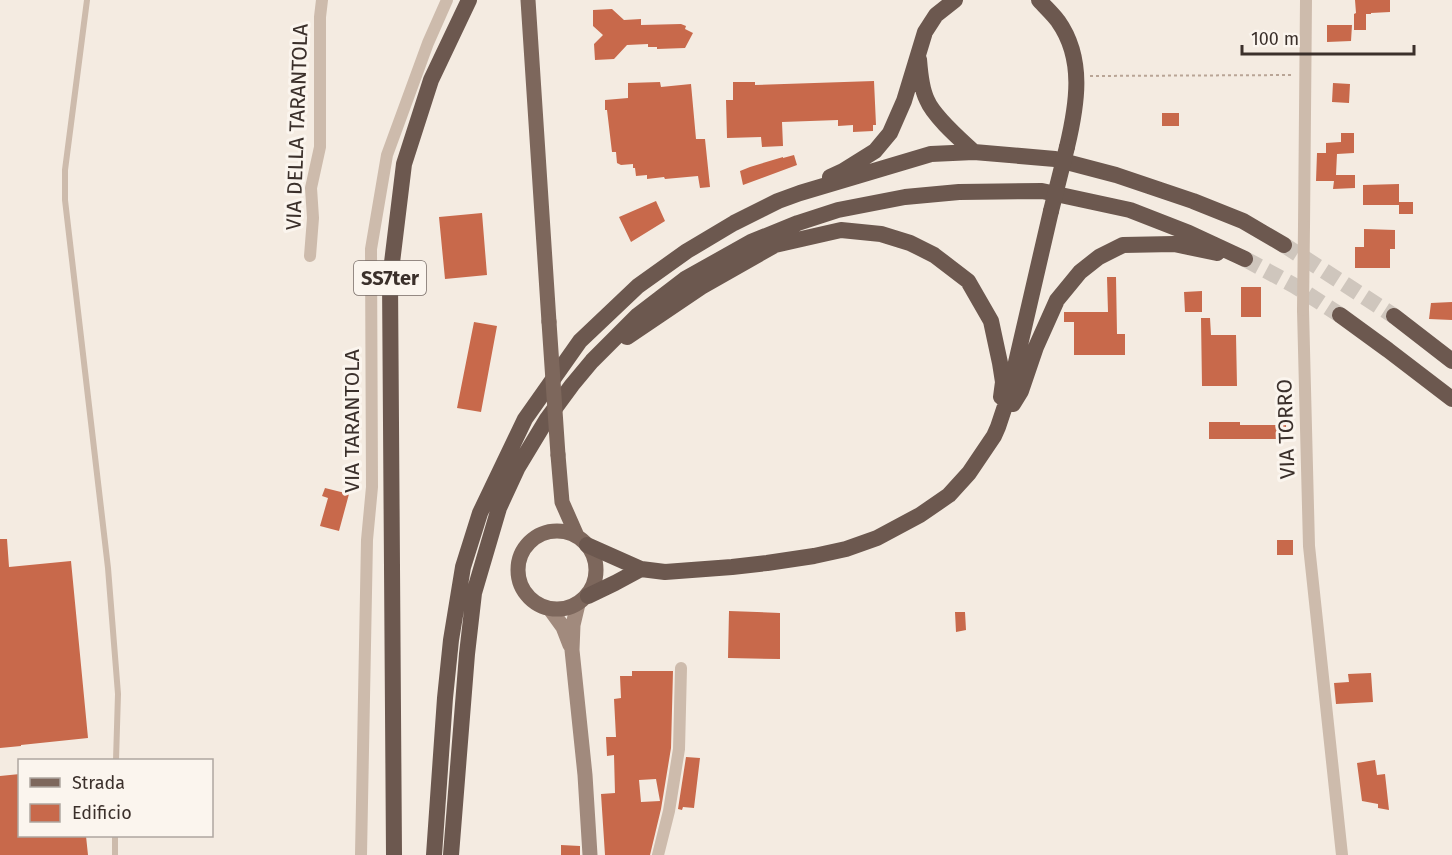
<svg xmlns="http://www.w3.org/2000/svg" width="1452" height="855" font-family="'Fira Sans',sans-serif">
<rect width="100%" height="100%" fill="#f4ebe1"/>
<path fill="#c8694b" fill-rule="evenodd" d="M1355,0H1390V12L1371,13V14H1366V30H1354V14L1356,13Z
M612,9L624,20L641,19V25L681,24L686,26L685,29L693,33L685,48L657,49V47H648V44L627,45L614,59L595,60L594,44L603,35L593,26V10Z
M1327,25H1352L1351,41L1327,42Z
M874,81L876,125H873V131L853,132V125L838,126V120L782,122L783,146L762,147L761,137L727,138L726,100H733V82H755V85Z
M660,82L661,87L691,84L696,139H705L710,187L700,188L698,176L665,179L664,177L647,179V175L636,176L635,168H633V164L621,165L617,163L616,152H612L607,110H605V100L628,98V83Z
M1333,83L1350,84L1349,103L1332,102Z
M1162,113H1179V126H1162Z
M1341,133H1354V153L1337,154L1336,175H1355V188L1333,189L1334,181H1316L1317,153H1326V143L1341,142Z
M794,155L797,165L743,185L740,171L750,167L783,157V158Z
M1399,184V202H1413V214H1399V205H1363V185Z
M656,201L665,221L631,242L619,217Z
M482,213L487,275L445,279L439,217Z
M1364,229L1395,230V249H1390V268H1355V247H1364Z
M1107,277H1116L1117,334H1125V355H1074V322H1064V312H1108Z
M1241,287H1261V317H1241Z
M1202,291V312H1185L1184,292Z
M1452,302V320L1429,319L1431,303Z
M1201,318H1210L1211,335H1236L1237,386H1202Z
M474,322L497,326L481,412L457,408Z
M1209,422H1240V425H1286V439H1209Z
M325,488L349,494L339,531L320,526L328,498L322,496Z
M0,539H7L9,567L71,561L88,738L21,745V746L0,748Z
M1277,540H1293V555H1277Z
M729,611L780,613V659L728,658Z
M955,612H965L966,630L956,632Z
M632,671H673L671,748L661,809L650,855H605L601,794L615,793L614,755L607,756L606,737H616L614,699L621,698L620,676H632ZM656,779L660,801L641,802L639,780Z
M1371,673L1373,702L1336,704L1334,683L1349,682L1348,674Z
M686,757L700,758L694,808L683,807L682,810L678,809Z
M1375,760L1377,775L1385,774L1389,810L1378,808V804L1362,801L1357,763Z
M20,774V836H86L88,855H0V776Z
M561,845L580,846V855H561Z"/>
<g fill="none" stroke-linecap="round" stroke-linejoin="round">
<path stroke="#cfc6bd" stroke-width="16" stroke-dasharray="16 8" stroke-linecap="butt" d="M1284,245L1394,316
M1245,259L1295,286L1340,315"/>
<path stroke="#b9a596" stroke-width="2" stroke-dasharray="3 3" stroke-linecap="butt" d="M1090,76L1294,75"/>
<path stroke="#cdbbac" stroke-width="6" d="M87,0L65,170V200L108,568L118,694L116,760
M115,855V836"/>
<path stroke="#cdbbac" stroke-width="12" d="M1304,226L1306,0
M310,256L313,218L311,188L320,147V17L322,0
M1303,310L1309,546L1342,855
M361,855L367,540L372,487L371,249L387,155L428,43L447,0
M658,855L669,811L679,749L681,668"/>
<path stroke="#a18a7d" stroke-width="15" d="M578,604L573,625L572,650L585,775L590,855
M550,609L563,627L570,645"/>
<path stroke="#7d675c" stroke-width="15" d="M528,0L549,322
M558,455L562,502L577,536
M518 570a39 39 0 1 1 78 0a39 39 0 1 1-78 0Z"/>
<path stroke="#6c584f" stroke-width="16" d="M1039,0C1045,7 1052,13 1058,21C1085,59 1077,105 1067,147
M919,59C920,72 921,88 927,100C934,117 961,140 974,152
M830,177L843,171L875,151L890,133L904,101L925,32L936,15L955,0
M1340,315L1388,350L1452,399
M1394,316L1452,361
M627,337L701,287L775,245L841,230L881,234L910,243L934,255L968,281L991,321L1000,363L1003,382L1001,397
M1013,404L1021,391L1036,347L1057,300L1080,272L1099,257L1123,245L1174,244L1217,253
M587,545L641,569L665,572L732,567L767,563L814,556L846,549L877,538L920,515L949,495L969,473L994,436L998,427L1008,397L1051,211
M588,596L615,583L641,569
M394,855L390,279L404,164L431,80L469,0
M434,855L445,698L451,640L463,567L480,513L525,419L580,341L638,286L687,251L734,223L778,201L800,193L931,154L974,152L1055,159L1116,175L1193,201L1243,221L1284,245
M451,855L467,654L474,593L499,508L518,467L547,419L572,385L592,361L638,315L685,279L751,242L798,223L838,210L905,197L959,192L1042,191L1130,210L1189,233L1245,259"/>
<path stroke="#cdbbac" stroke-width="12" d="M1303,310L1304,226"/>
<path stroke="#7d675c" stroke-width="15" d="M549,322L558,455"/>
<path stroke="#6c584f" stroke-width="16" d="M1051,211L1067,147"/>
</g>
<g text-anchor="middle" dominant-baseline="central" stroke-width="6" stroke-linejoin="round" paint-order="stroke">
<rect fill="#fbf5ee" stroke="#756b66" stroke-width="1.5" x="354" y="261" width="72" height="34" rx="4.5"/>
<g font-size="20" font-weight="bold" fill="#3b302b">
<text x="390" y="278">SS7ter</text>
</g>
<g font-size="21" fill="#3b302b" stroke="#fbf5ee">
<text transform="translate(297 127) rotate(-88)">VIA DELLA TARANTOLA</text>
<text transform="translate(352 421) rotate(-90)">VIA TARANTOLA</text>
<text transform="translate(1286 429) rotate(-92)">VIA TORRO</text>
</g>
</g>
<rect x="18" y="759" width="195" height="78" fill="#fbf5ee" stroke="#aea6a0" stroke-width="1.5"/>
<rect x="30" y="778" width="30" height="9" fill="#7d675c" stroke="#aea6a0" stroke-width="1.5"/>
<text x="72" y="789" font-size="18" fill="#3b302b">Strada</text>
<rect x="30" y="804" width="30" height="18" fill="#c8694b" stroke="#aea6a0" stroke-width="1.5"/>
<text x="72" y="819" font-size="18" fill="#3b302b">Edificio</text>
<path d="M1242 45v9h172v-9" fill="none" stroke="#3b302b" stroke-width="3"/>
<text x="1251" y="45" font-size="18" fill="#3b302b" stroke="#fbf5ee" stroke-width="4.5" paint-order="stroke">100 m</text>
</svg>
